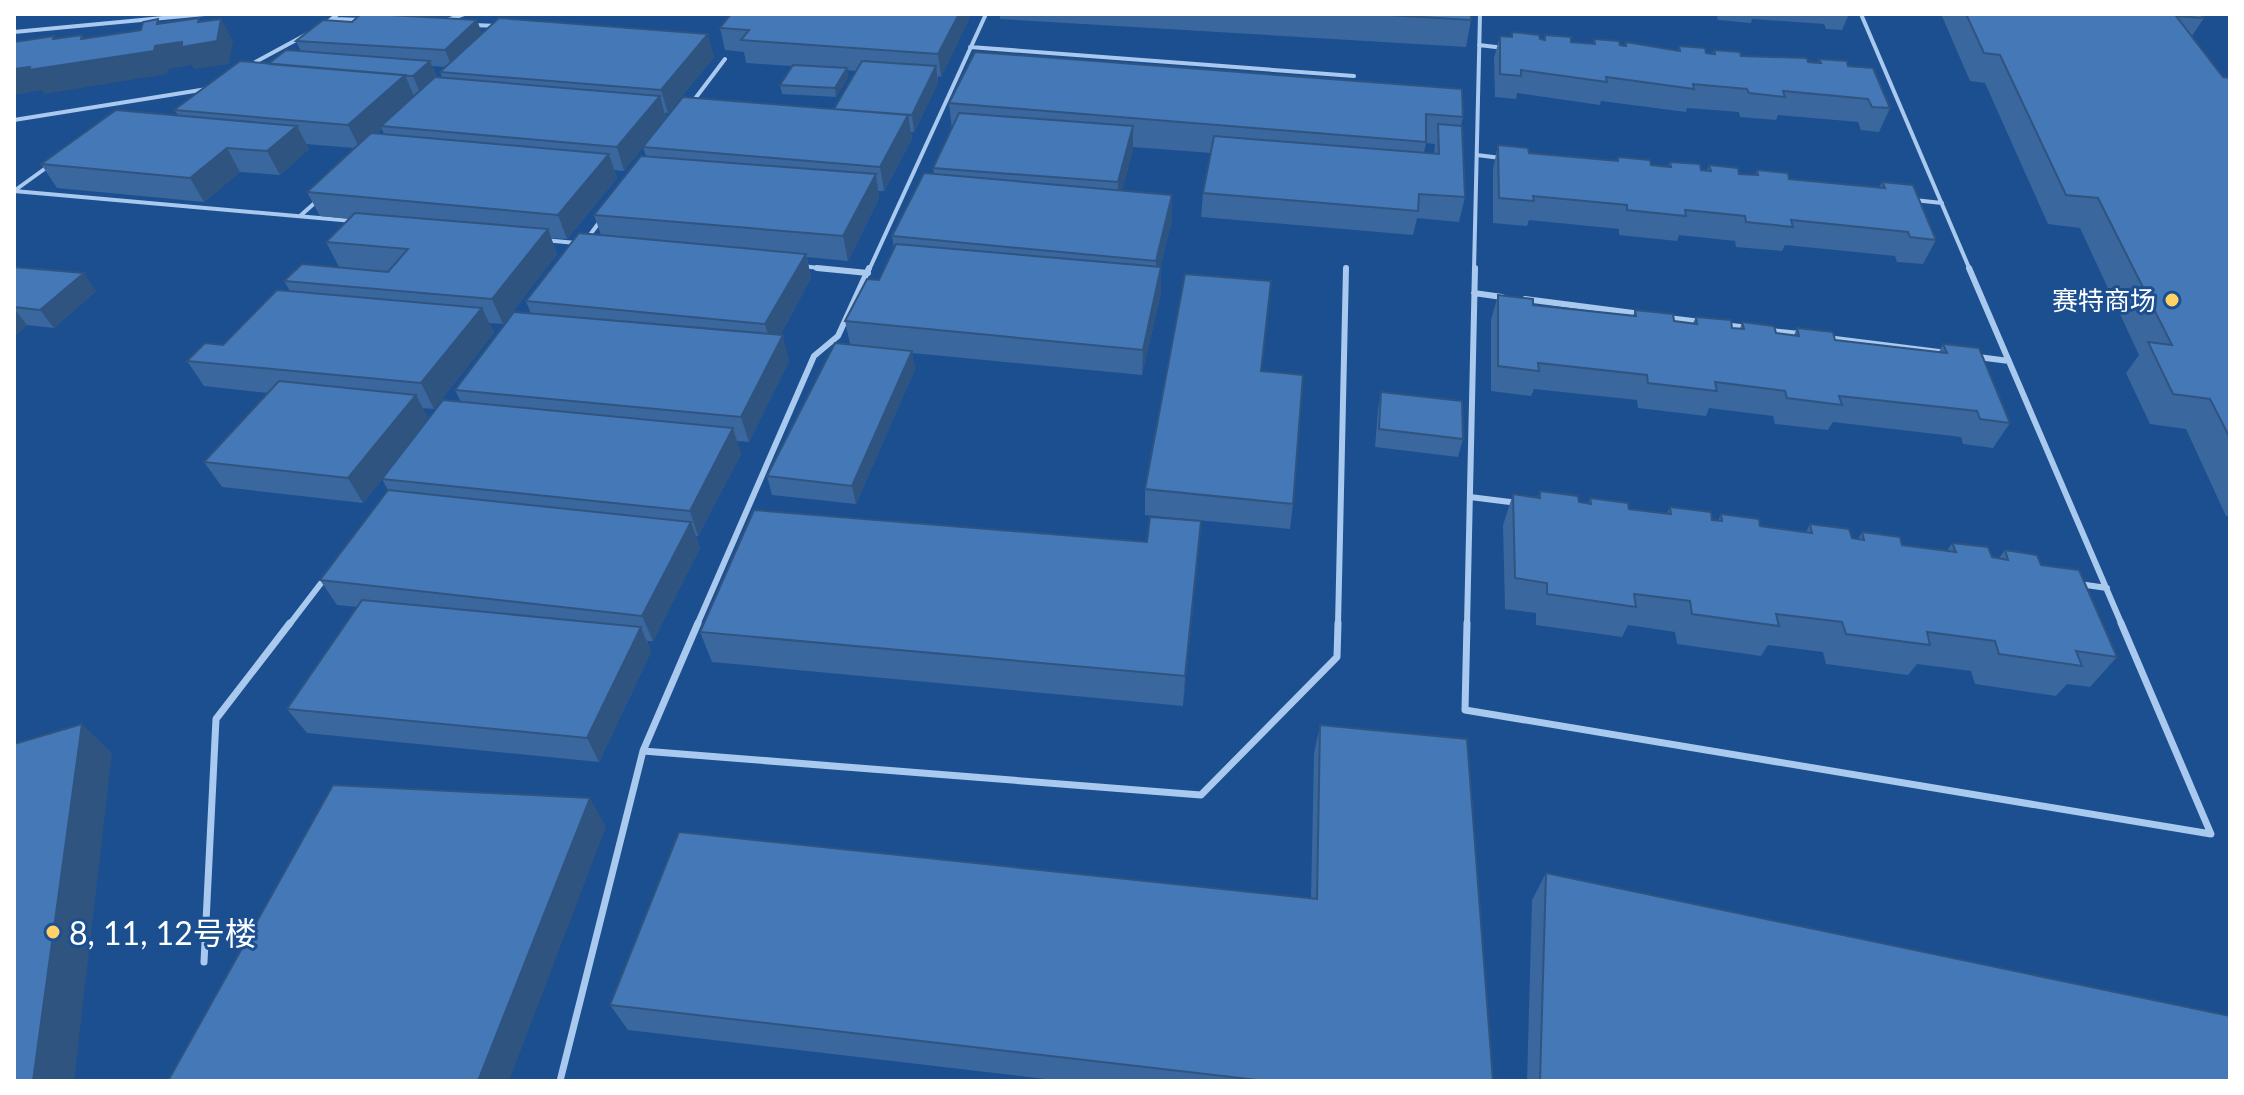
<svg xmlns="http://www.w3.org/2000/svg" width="2244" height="1095" font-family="Lato,'Noto Sans SC',sans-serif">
<rect width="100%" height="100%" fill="#1b4f8f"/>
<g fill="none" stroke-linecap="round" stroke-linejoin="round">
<path stroke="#a9c9ee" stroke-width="4" d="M1861,14L1970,270
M334,19L363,20
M445,21L464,14
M325,24L338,14
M473,25L498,26
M14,32L205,14
M1479,45L1504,48
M970,47L1354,76
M248,66L309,33
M691,104L725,59
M14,120L207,89
M1477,155L1501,158
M14,191L353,221
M14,191L50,165
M1914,200L1942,203
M300,216L318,200
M544,240L576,243
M586,240L601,220
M802,266L836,270
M869,270L986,14
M1474,270L1480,14"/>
<path stroke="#a9c9ee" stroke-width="6" d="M817,268L868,273
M1969,268L2122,625
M1474,293L1502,297
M1525,299L1641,314
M1668,318L1701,322
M1724,325L1748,328
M1771,331L1800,334
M1827,338L1947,353
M1978,357L2009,361
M1470,497L1518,503
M2079,584L2107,588
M289,625L325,578
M697,625L814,356L838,336L869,268
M1338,625L1346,268
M1467,625L1475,268"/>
<path stroke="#a9c9ee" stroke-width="7" d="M1467,623L1465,710L2211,834L2121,623
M643,751L1201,795L1337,657L1338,623
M204,962L216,719L290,623
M560,1081L643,751L698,623"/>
</g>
<path fill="#3a679d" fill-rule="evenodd" d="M731,14H969V19L941,77L938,76V83L914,132H911L912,139L884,191H878L879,198L848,261L807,257L811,278L780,335L789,361L749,442L737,441L741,454L698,536H696L700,548L653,641H647L651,652L599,762L307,733L287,709L357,607L337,605L320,580L388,490L382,479L387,473L363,503L222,487L204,462L268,393L204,386L187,361L223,345L290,291L284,281L339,267L326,242L349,219L320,216L307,192L354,148L306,144L309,149L280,175L240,172L204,202L57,188L41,164L178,115L174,110L268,64L301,51L296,41L482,34L714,57L668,113H665L666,119L834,109L856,71L847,70L848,77L836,97L782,94L780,85L792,66L746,63L744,52L725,50L720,28ZM432,66L446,67L440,72L442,77H437ZM382,129L384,134H376ZM643,147L646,156L594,215L601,235L526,301L531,314L455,390L461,402L428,419L422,408L434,409L494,333L489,323L503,324L557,254L551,238L567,239L617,178L614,170L624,171Z
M1000,14H1471V20L1466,47L1000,19Z
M1689,14H1849L1842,30L1826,29L1824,24L1752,19L1751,23L1718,20L1717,16Z
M1941,14H2200L2204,18L2192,36L2223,77L2230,78V516H2226L2186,429L2150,424L2126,373L2139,355L2080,228L2048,224L1985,83L1970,81Z
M1512,32L1544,39L1545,35L1571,42L1593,44L1594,39L1620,45L1625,46L1626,42L1678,50L1679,46L1706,53L1712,54L1714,50L1741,56L1818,63L1819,59L1848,66L1890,108L1879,132L1861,130L1858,122L1778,115L1776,120L1740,117L1739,112L1687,108L1686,112L1601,101L1600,105L1517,93L1516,99L1495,97L1494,58L1500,36L1511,37Z
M975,52L1463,117L1461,126L1465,197L1459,222L1417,218L1413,235L1201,217L1203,193L1211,153L1133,147L1122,190L1172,195V219L1160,267H1161V292L1142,375L912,353L915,369L856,504L772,495L767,476L850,344L845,321L879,280L894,248L892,236L934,174L933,168L952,129L949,103ZM1426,143L1435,144L1434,154L1424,153Z
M1498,145L1529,153L1616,161L1618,157L1651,165L1668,166L1670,162L1707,171L1709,165L1739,174L1755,175L1757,170L1789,179L1879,188L1882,182L1936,240L1923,264L1897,262L1895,256L1785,245L1782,251L1736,247L1735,241L1679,235L1677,241L1619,235V229L1529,220L1527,226L1493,223V169Z
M14,267L96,291L54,328L27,325L14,337Z
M1498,295L1533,305L1633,316L1635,310L1674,321L1693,323L1696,317L1732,328L1740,329L1742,322L1776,333L1794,335L1797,328L1835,340L1939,352L1943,344L2010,423L1993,448L1963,444L1961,437L1833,422L1828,430L1775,424L1773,416L1709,408L1706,416L1638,408L1637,400L1534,389L1531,396L1491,391V320Z
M1261,371L1293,504L1290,529L1145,515V489Z
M1381,392L1463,439L1458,457L1375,447L1378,410Z
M1540,491L1579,502L1588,503L1590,498L1629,509L1667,513L1670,507L1718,521L1721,514L1760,526L1806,532L1810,524L1852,538L1858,539L1862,532L1902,545L1947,551L1952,543L1992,557L1999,558L2005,550L2041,565L2117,657L2090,687L2067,684L2056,696L1975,684L1971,671L1917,664L1908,675L1826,664L1823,652L1768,645L1761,656L1677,644L1675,632L1628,625L1622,637L1536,625V613L1505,609L1503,525L1513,494L1538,497Z
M1201,521L1183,706L712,662L700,632L1147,542Z
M1320,725L1493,1081H1063L628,1030L610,1005L1311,898L1314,754Z
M1546,873L2230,1081H1527L1532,900Z"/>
<path fill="#305480" d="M959,14H969V19L941,77L938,54Z
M199,18L211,40L221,19L233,41L229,64L194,69L192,65L168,69L167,74L44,94L42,90L14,95V69L81,39L82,35L96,57L157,24L158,19L171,42L198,22Z
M477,20L483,36L452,67L445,50Z
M708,34L714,57L668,113L661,90Z
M430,61L437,78L420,93L413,76Z
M936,66L938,83L914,132L912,115Z
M847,68L848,77L836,97L835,88Z
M405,75L415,99L381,126L382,129L360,149L348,125Z
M660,96L666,119L624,171L617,147Z
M908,115L912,139L884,191L880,167Z
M297,126L309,149L280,175L267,151Z
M1133,126V150L1118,207V182Z
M227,148L240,172L204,202L190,178Z
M609,154L617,178L567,239L558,215Z
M876,174L879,198L848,261L843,236Z
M1172,195V219L1155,286L1156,261Z
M548,229L557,254L503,324L492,299Z
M806,254L811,278L772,349L765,324Z
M1161,267V292L1142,375L1143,350Z
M84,273L96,291L54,328L40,310Z
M14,308L27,325L14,337Z
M482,308L494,333L434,409L421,383Z
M783,335L789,361L749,442L741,417Z
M912,351L915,369L856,504L852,486Z
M416,395L429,420L363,503L348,478Z
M733,428L741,454L698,536L690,511Z
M1201,521L1199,552L1183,706L1185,676Z
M691,522L700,548L653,641L642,616Z
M641,627L651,652L599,762L587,738Z
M82,724L112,753L74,1081H33Z
M590,798L606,827L509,1081H478Z"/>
<path fill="#4478b7" stroke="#305480" stroke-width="2" d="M361,14H373L477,20L445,50L296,41L323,20L352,22Z
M731,14H959L938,54L741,40L749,30L720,28Z
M1372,14H1471V20Z
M1966,14H2200L2204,18L2176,16L2223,77L2230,78V438L2210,399L2173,394L2148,342L2172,345L2098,198L2066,195L2000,55L1984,53Z
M199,18L198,22L221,19L217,41L182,47V42L155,46L154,51L29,70L30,67L14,69V42L54,36L53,39L82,35L81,39L141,30L143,22L158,19L157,24Z
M499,18L708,34L661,90L440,72Z
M1512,32L1539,35L1540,39L1545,40V35L1571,37V42L1595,44L1594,39L1619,41L1620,45L1626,46V42L1680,51L1679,46L1705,48L1706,53L1715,54L1714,50L1740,52L1741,56L1807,58L1808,62L1821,63L1819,59L1847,61L1848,66L1873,68L1890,108L1872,107L1868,99L1783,91L1785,97L1749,93L1747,89L1693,84L1694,89L1606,77L1607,82L1521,70V76L1500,74V36L1512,37Z
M286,50L430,61L413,76L268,64Z
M975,52L1462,89L1463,117L1426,114V142L949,103Z
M240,61L405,75L348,125L174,110Z
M862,61L936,66L912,115L834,109Z
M793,65L847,68L835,88L780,85Z
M435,77L660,96L617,147L381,126Z
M683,97L908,115L880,167L643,147Z
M116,110L297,126L267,151L227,148L190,178L41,164Z
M959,113L1133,126L1118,182L933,168Z
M1438,124L1462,126L1465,197L1419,194L1418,211L1203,193L1214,136L1439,154Z
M371,133L609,154L558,215L307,192Z
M1498,145L1528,148L1529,153L1618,161V157L1650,160L1651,165L1671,167L1670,162L1700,164L1701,170L1711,171L1709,165L1738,168L1739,174L1758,175L1757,170L1788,173L1789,179L1885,188L1882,182L1913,185L1936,240L1910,237L1908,232L1791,220L1793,227L1746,222L1745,216L1685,210L1686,216L1627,210V205L1533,196L1534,201L1499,198Z
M641,156L876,174L843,236L594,215Z
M924,173L1172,195L1156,261L892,236Z
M355,213L548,229L492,299L284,281L302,264L388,272L408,249L326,242Z
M579,233L806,254L765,324L526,301Z
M896,244L1161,267L1143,350L845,321L867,279L879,280Z
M14,267L84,273L40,310L14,307Z
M1185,274L1271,281L1261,371L1303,375L1293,504L1145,489Z
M277,290L482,308L421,383L187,361L205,343L223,345Z
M1498,295L1533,299V305L1636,316L1635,310L1673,314L1674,321L1697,324L1696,317L1731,320L1732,328L1744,329L1742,322L1774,326L1776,333L1799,336L1797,328L1833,332L1835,340L1947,353L1943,344L1979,348L2010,423L1980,419L1977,411L1839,396L1842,405L1787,398L1785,391L1715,382L1717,391L1648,383L1647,375L1538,363L1539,371L1498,366Z
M514,312L783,335L741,417L455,390Z
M835,343L912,351L852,486L767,476Z
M279,381L416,395L348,478L204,462Z
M1381,392L1462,401L1463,439L1379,429Z
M443,400L733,428L690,511L382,479Z
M388,490L691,522L642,616L320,580Z
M1540,491L1578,496L1579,502L1591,504L1590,498L1628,503L1629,509L1671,514L1670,507L1711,512L1712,520L1722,521L1721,514L1759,519L1760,526L1812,533L1810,524L1849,529L1852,538L1864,540L1862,532L1900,537L1902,545L1956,552L1952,543L1988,547L1992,557L2008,560L2005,550L2037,555L2041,565L2079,570L2117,657L2076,651L2082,666L1999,654L1995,641L1927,632L1930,645L1846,634L1842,622L1776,614L1779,626L1692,614L1690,601L1634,594L1636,607L1547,594V583L1515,578L1513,494L1540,498Z
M754,510L1147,542L1150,517L1201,521L1185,676L700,632Z
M362,600L641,627L587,738L287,709Z
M82,724L33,1081H14V744Z
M1320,725L1467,739L1493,1081H1266L610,1005L679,832L1317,899Z
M333,785L590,798L478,1081H168Z
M1546,873L2230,1016V1081H1540Z"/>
<g fill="#ffd166" stroke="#1b4f8f" stroke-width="3">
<circle cx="2172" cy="300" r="8"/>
<circle cx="53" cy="932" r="8"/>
</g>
<g text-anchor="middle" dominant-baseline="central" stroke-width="6" stroke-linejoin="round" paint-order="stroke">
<g font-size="26" fill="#fff" stroke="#1b4f8f" text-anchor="end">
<text x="2156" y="300">赛特商场</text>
</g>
<g font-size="32" fill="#fff" stroke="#1b4f8f" text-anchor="start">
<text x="69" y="932">8, 11, 12号楼</text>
</g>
</g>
<rect width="2244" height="1095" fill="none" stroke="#ffffff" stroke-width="32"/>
</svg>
